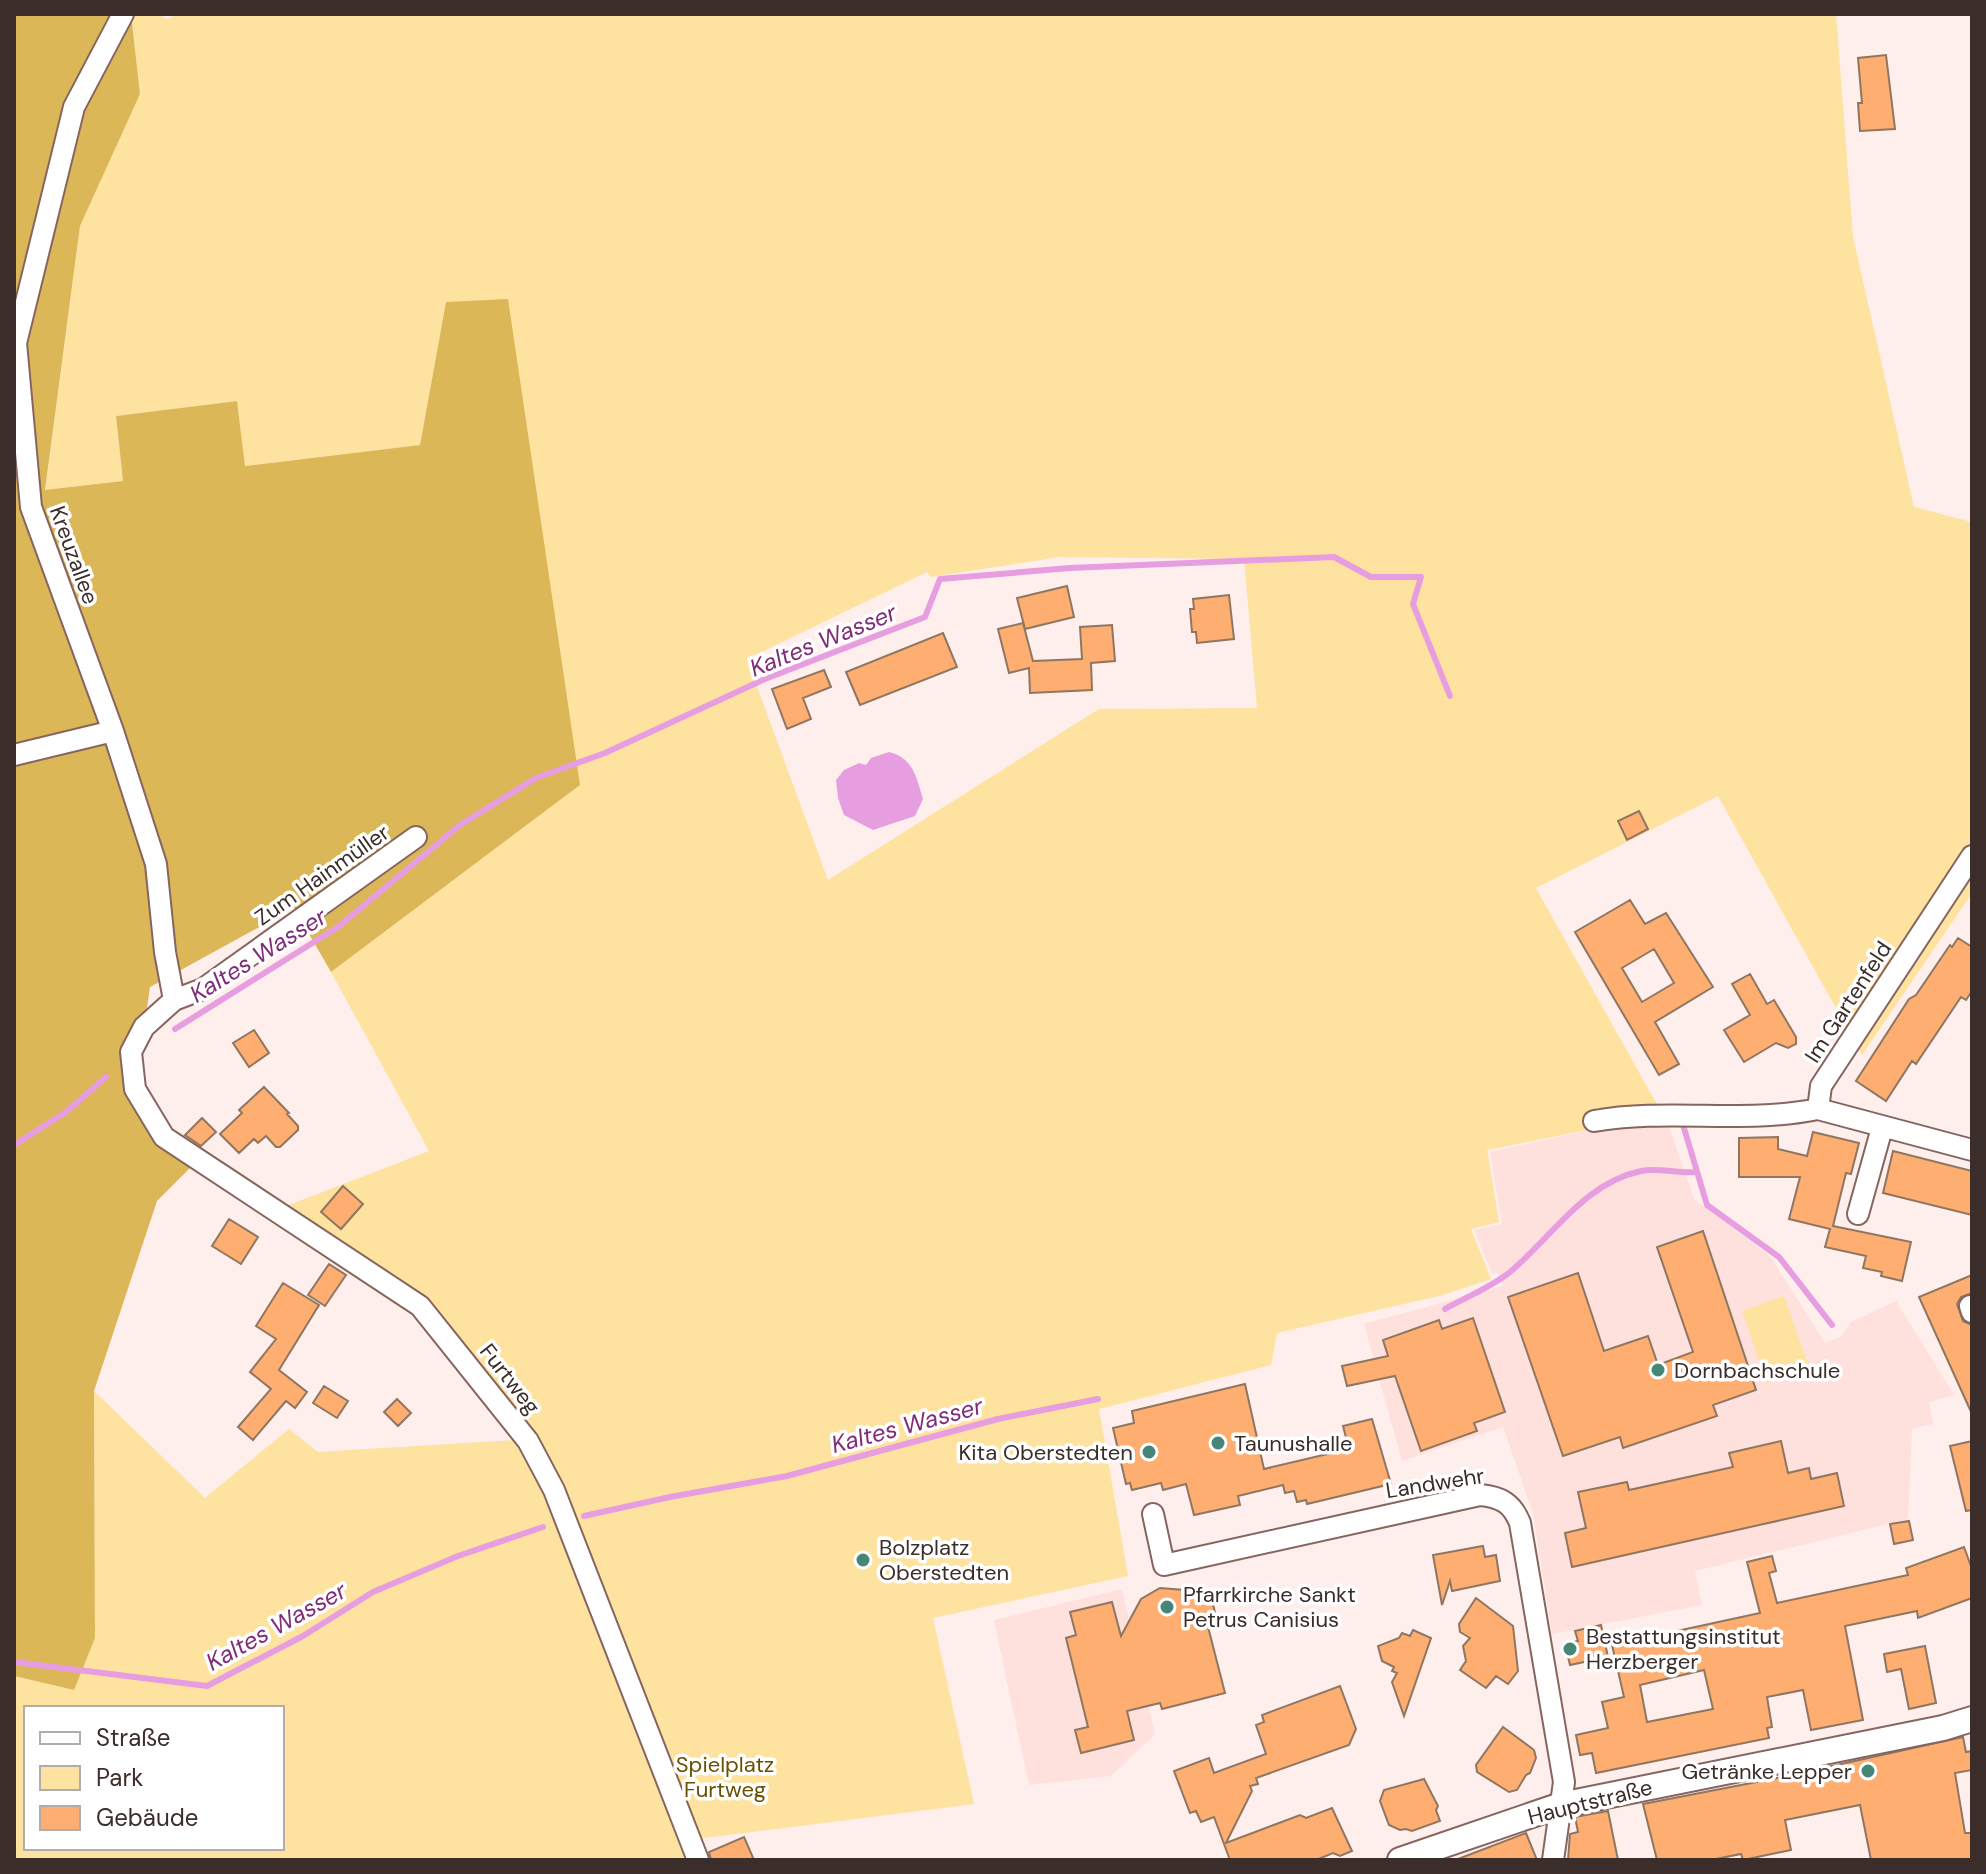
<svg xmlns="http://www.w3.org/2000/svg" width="1986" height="1874" font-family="'DM Sans',sans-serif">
<rect width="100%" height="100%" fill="#feeeec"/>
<path fill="#fee1dc" d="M1627,1122L1669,1126L1694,1199L1770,1256L1825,1343L1841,1337L1851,1322L1896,1301L1954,1395L1929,1402L1933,1424L1912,1429L1908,1519L1695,1571L1702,1605L1552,1634L1533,1513L1503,1427L1402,1461L1364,1324L1503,1286L1498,1273L1492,1274L1474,1230L1502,1224L1490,1152Z
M1122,1589L1155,1734L1111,1776L1029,1785L994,1620Z"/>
<path fill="#fee2a0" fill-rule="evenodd" d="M131,14H159L167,19L178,14H1836L1853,237L1914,507L1972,522V893L1862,1055L1718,796L1536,888L1669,1126L1627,1122L1488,1150L1487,1148L1499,1222L1471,1229L1491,1279L1443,1295L1277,1333L1271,1365L1099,1409L1128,1576L933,1618L974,1804L680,1841L686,1860H14V1676L73,1690L95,1638L94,1391L205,1498L289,1429L318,1452L532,1439L506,1399L432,1302L289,1205L429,1151L331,972L580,785L446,302L420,445L245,466L237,401L116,416L123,481L45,491L80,226L140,94ZM1059,557L1244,559L1257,708L1099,709L828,880L747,659L927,572L931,577ZM26,1708H282V1848H26Z
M1784,1296L1810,1369L1767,1384L1742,1311Z"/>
<path fill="#dcb758" d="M14,14H131L140,94L80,226L45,490L123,481L116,416L237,401L245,466L420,445L446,302L508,299L580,785L331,972L294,908L150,987L141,1049L143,1083L174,1134L203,1155L157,1201L94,1391L95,1638L74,1690L14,1676Z"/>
<path fill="#e79ee0" d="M889,752C913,758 916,776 923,799L915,816L873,830L844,815L838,798L836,780L844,770L859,763L866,765L871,758Z"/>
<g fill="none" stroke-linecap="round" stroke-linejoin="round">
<path stroke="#e79ee0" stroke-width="6" d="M175,1029L338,927L460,825L536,778L605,753L765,679L925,617L940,579L1070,568L1334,557L1371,577H1421L1413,604L1450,696
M1684,1128L1707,1205L1779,1257L1832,1325
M14,1145L66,1112L106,1077
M1445,1309C1466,1297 1492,1287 1510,1272C1552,1237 1584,1183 1641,1171C1659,1167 1677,1174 1696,1172
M584,1516L670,1497L787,1476L998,1419L1098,1399
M14,1662L207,1686L303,1636L373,1592L458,1556L543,1527"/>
</g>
<path fill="#fdae70" stroke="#907661" stroke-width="2" fill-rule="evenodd" d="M1886,55L1895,129L1860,131L1858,103H1862L1858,58Z
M1067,586L1074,617L1025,629L1017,598Z
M1229,595L1234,639L1197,643L1196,632H1192L1190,609H1194L1193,599Z
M1023,623L1033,661L1082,659L1080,627L1112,625L1115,661L1091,663L1092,690L1030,693L1029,668L1009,673L998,629Z
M943,633L957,667L860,705L846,672Z
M824,670L831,687L803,698L811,719L787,729L772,689Z
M1639,811L1648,829L1627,840L1618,821Z
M1630,900L1645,924L1666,913L1713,987L1655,1022L1679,1064L1659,1075L1575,932ZM1654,949L1674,983L1642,1002L1622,968Z
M1958,938L1972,947V991L1966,1000L1961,997L1916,1064L1912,1061L1886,1101L1856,1081L1909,999L1916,995L1950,945L1952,947Z
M1750,974L1767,1004L1774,1000L1796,1037V1044L1788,1048L1776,1043L1744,1062L1724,1030L1750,1015L1732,984Z
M254,1030L269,1053L249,1067L233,1043Z
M264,1087L289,1113L287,1114L298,1126V1130L280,1147H276L266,1136L258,1143L254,1139L239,1153L220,1134L242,1113L239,1110Z
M202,1118L216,1132L201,1146L185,1135Z
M1813,1132L1859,1143L1851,1174L1846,1173L1833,1226L1911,1242L1902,1281L1881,1276L1882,1272L1863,1268L1866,1256L1825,1247L1830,1229L1789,1219L1800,1177H1739V1138L1778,1137V1149L1807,1156Z
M1893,1151L1972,1171V1215L1883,1193Z
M343,1186L363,1204L341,1229L321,1212Z
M229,1219L258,1237L241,1264L212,1246Z
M1703,1231L1756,1390L1713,1405L1717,1416L1623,1448L1620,1437L1563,1456L1508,1297L1578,1273L1604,1351L1648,1336L1658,1365L1693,1352L1657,1247Z
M329,1264L346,1275L325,1306L308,1295Z
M1972,1275V1293L1961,1297L1957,1304L1963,1321L1972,1325V1414L1919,1297Z
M283,1283L319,1305L279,1370L307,1392L295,1408L286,1401L253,1440L238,1427L271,1389L250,1372L276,1339L256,1326Z
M1473,1318L1505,1412L1474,1423L1477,1431L1421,1451L1395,1376L1347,1386L1342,1366L1388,1356L1383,1340L1439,1320L1442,1329Z
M1245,1384L1264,1469L1349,1449L1343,1426L1372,1419L1391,1484L1307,1504L1306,1500L1297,1502L1294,1491L1285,1493L1283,1485L1238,1496L1240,1505L1194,1515L1186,1484L1163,1490L1161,1483L1132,1490L1130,1483L1126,1484L1113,1428L1134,1423L1132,1411Z
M324,1386L348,1401L337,1418L313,1403Z
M397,1399L411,1413L398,1426L384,1412Z
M1781,1441L1788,1473L1809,1468L1811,1479L1837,1473L1844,1506L1572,1567L1565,1533L1586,1528L1578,1492L1627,1482L1629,1490L1733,1467L1729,1453Z
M1972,1441V1510L1966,1511L1950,1446Z
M1909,1521L1913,1540L1894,1544L1890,1524Z
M1483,1546L1485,1557L1496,1555L1500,1581L1452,1591L1450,1581L1442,1605L1433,1555Z
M1964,1547L1972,1569V1598L1918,1618L1917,1611L1845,1626L1863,1720L1811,1730L1803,1690L1767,1697L1772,1727L1767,1728L1769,1738L1596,1773L1592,1753L1580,1755L1576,1735L1608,1728L1602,1702L1624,1697L1612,1645L1760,1613L1747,1562L1772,1556L1776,1571L1769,1573L1777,1603L1908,1575L1906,1568ZM1704,1670L1713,1709L1647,1722L1640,1685Z
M1160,1588L1210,1592L1216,1617L1206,1619L1225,1693L1162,1709L1160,1703L1127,1711L1134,1740L1081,1753L1075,1730L1088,1727L1066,1638L1076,1635L1070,1612L1112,1602L1121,1636L1141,1599Z
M1476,1598L1513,1626L1518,1671L1508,1684L1496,1676L1486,1688L1460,1670L1466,1661L1463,1646L1470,1638L1460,1632L1459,1624Z
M1601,1625L1608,1657L1570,1665L1565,1644L1578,1641L1575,1631Z
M1413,1630L1431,1638L1404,1716L1392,1682L1397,1673L1392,1671L1394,1667L1382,1661L1378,1646L1399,1638L1402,1633L1410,1636Z
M1925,1646L1936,1703L1909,1709L1901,1669L1887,1672L1884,1654Z
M1340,1686L1356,1729L1349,1745L1256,1778L1258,1784L1250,1786L1252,1791L1226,1843L1300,1815L1306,1818L1332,1808L1352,1851L1340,1856L1333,1853L1316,1860H1230L1214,1817L1201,1822L1196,1811L1190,1813L1174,1771L1209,1758L1214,1773L1266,1754L1256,1725L1264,1722L1262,1715Z
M1503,1727L1534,1750L1536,1758L1530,1773L1526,1775L1517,1790L1509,1792L1477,1772L1476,1765Z
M1963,1737L1966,1752L1972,1751V1770L1955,1773L1965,1833H1972V1860H1871L1860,1805L1785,1820L1791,1850L1743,1860L1741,1854L1711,1860H1657L1643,1804L1787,1776Z
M1424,1779L1438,1806L1436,1810L1440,1821L1412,1831L1406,1829L1400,1830L1389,1825L1380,1801L1384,1790Z
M1608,1811L1618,1860H1568L1570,1834L1578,1832L1575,1817Z
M1526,1833L1537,1860H1458V1859Z
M744,1837L754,1860H711L709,1852Z"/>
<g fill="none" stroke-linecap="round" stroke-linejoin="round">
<g stroke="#87655f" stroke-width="24">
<path id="minor" d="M123,14L74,107L16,343L31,507L113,731L156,864L165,952L174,1000
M14,755L113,731
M416,837L203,989L174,1000L144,1027L131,1052L135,1089L164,1137L420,1306L528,1441L554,1490L698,1860
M1818,1109L1972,1150
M1594,1121C1668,1108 1744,1124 1818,1109L1821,1086L1972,856
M1858,1214L1882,1128
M1970,1306L1972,1312
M1153,1514L1164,1565L1480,1495C1501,1497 1512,1503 1520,1523L1564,1782L1553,1860"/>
</g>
<g stroke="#87655f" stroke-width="28">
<path id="tertiary" d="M1400,1860L1561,1805L1943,1728L1972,1719"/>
</g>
<use href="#minor" stroke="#fff" stroke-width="20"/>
<use href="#tertiary" stroke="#fff" stroke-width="24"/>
</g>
<g fill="#458677" stroke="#fff" stroke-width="3">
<circle cx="1658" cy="1370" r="8"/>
<circle cx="1218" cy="1443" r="8"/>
<circle cx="1149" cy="1452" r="8"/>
<circle cx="863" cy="1560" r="8"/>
<circle cx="1167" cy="1607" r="8"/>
<circle cx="1570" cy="1649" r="8"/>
<circle cx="1868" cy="1771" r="8"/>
</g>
<g text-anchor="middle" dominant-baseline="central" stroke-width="7" stroke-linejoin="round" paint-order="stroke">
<g font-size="22" fill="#3b2d2a" stroke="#fff">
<text transform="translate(74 555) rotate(70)">Kreuzallee</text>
<text transform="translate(322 875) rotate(-35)">Zum Hainmüller</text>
<text transform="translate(1848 1002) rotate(-57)">Im Gartenfeld</text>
<text transform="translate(510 1379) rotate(52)">Furtweg</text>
<text transform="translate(1435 1483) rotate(-9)">Landwehr</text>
<text transform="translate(1590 1802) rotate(-14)">Hauptstraße</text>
</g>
<g font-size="22" fill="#3b2d2a" stroke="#fff" text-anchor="start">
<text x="1674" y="1370">Dornbachschule</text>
<text x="1234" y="1443">Taunushalle</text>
<text x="1133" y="1452" text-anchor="end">Kita Oberstedten</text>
<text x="879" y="1547">Bolzplatz<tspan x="879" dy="25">Oberstedten</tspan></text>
<text x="1183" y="1594">Pfarrkirche Sankt<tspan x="1183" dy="25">Petrus Canisius</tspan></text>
<text x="1586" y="1636">Bestattungsinstitut<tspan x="1586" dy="25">Herzberger</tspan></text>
<text x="1852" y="1771" text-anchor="end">Getränke Lepper</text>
</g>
<g font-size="22" fill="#695001" stroke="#fff">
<text x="725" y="1764">Spielplatz<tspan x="725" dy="25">Furtweg</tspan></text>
</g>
<g font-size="24" font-style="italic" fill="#802c7b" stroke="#fff">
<text transform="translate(823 640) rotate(-22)">Kaltes Wasser</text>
<text transform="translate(258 955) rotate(-32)">Kaltes Wasser</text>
<text transform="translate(907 1425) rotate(-15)">Kaltes Wasser</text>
<text transform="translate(276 1626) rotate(-29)">Kaltes Wasser</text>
</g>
</g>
<rect width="1986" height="1874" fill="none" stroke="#3b2d2a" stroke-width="32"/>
<rect x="24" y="1706" width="260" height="144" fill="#ffffff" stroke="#b1abaa" stroke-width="2"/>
<rect x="40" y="1732" width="40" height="12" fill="#ffffff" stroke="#b1abaa" stroke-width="2"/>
<text x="96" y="1746" font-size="24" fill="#3b2d2a">Straße</text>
<rect x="40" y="1766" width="40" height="24" fill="#fee2a0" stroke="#b1abaa" stroke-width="2"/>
<text x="96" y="1786" font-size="24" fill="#3b2d2a">Park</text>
<rect x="40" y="1806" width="40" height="24" fill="#fdae70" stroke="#b1abaa" stroke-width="2"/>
<text x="96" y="1826" font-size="24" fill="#3b2d2a">Gebäude</text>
</svg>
